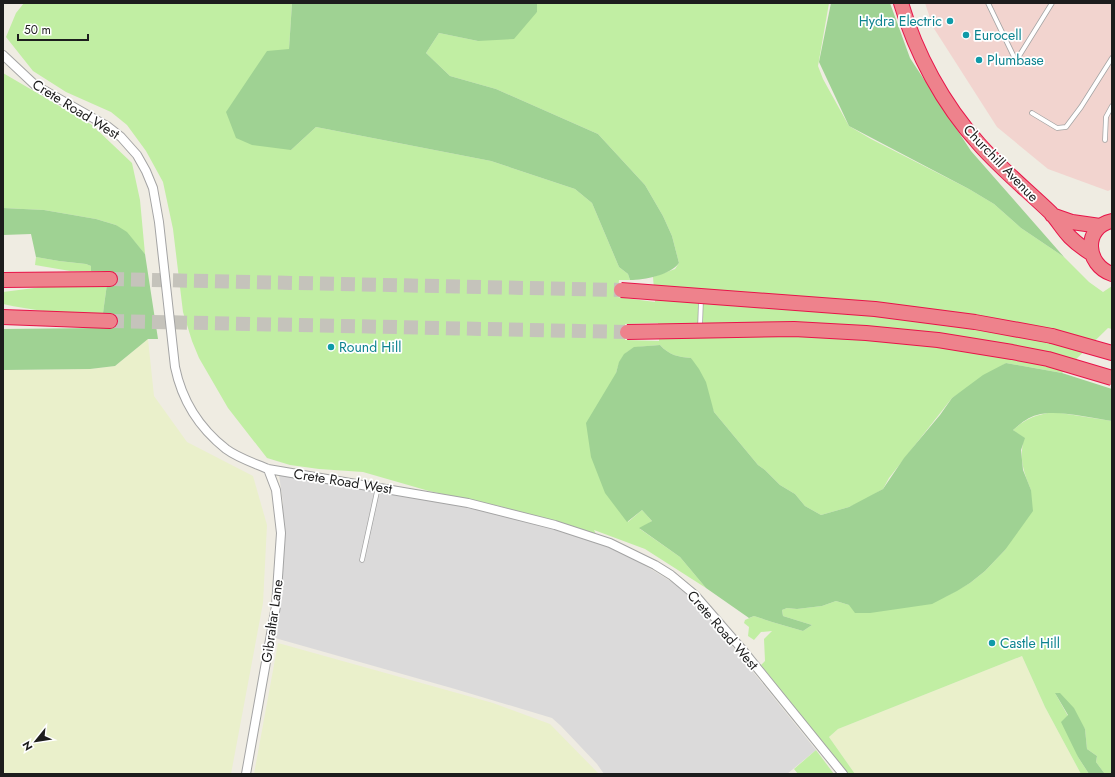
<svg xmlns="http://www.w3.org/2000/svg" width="1115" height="777" font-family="Jost,sans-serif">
<rect width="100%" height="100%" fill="#efece2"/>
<path fill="#dbdada" d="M279,475L387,492L472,508L549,527L601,543L641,563L680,587L716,626L816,750L787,774H604L597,764L561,726L552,718L455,689L275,638L283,503Z"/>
<path fill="#f2d4cf" d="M925,3H1112V189L1108,191L1048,169L997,127L933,27Z"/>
<path fill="#eaf0cb" d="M148,339L154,396L187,442L253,476L267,525L263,603L231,774H3V370L90,369L115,366Z
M278,643L493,703L550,724L599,774H254Z
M1022,656L1045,707L1081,774H855L829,737L838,729Z"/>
<path fill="#c1eea3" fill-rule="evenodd" d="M24,3H292L289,49L291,150L316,127L491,161L575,189L592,203L619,267L628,274L630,280H619L617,297L655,302L653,277L675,269L679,263L672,236L663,216L645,185L598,134L496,89L450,76L426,53L439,33L478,41L537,12V3H829L818,66L823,79L849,126L871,139L969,189L994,204L1021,228L1064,257L1089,282L1103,292L1112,286V329L1108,328L1062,373L1006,363L952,398L889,478L883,489L861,502L849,507L821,515L805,506L795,494L780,485L765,470L758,465L714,412L691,358C678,357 669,355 660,345C635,347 624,345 616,373L628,522L642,510L652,521L640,529L680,557L706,588L645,549L594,530L596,534L557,522L499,506L429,491L363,472L319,469L290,465L267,458L228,408L199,358L192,341L183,312L173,229L163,182L146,151L127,125L111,112L66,92L33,71L6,37L16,13ZM658,323L659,341L625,340V324Z
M3,73L92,125L132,163L140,200L145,254L134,241L116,225L96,219L44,210L3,208Z
M36,257L59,261L86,264L91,266V271H70L35,265Z
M107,284L103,313C98,313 93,314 88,314C60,314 31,310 3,304V292L58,285L101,287Z
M1054,412L1112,421V774H1105L1096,762L1097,756L1087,749L1085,729L1055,693L1068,716L1078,757L1089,774H1081L1045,707L1022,656L838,729L829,737L855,774H847L761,665L765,661L764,639L772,631L761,632L754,640L748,636L749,627L744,623L745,620L754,616L772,622L803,631L812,625L783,616L782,610L787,608L797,609L822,606L836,601L849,605L945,597L970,583L985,571L1005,550L1031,490C1023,470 1019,459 1024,438L1013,430C1027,418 1035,415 1054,412Z
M816,750L834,774H798L794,769Z"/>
<path fill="#9fd293" d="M292,3H537V12L514,39L478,41L439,33L426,53L450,76L496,89L598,134L645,185L663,216L672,236L679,263C670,275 645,280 630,280L628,274L619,267L592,203L575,189L491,161L316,127L291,150L252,145L236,138L226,112L267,51L289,49Z
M831,3H890L910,58L971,151L1064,257L1021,228L994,204L969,189L849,126L819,62Z
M3,208L44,210L96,219L116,225L127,232L145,254L158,339H148L115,366L90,369L3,370V329L100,328L104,327L113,317L103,313L107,284L111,273L101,271H91V266L86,264L59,261L36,257L31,234L3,235Z
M660,345C669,355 678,357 691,358L699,369L706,382L714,412L758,465L765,470L780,485L795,494L805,506L821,515L849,507L883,489L904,458L940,415L952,398L983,375L1006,363L1062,373L1112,389V421C1091,418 1056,409 1037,415C1028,417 1020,424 1013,430L1025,438L1021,450L1023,470L1031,490L1033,511L1005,550L985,571L970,583L957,591L932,604L870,613H855L849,605L836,601L822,606L797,609L787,608L782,610L783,616L812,625L803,631L772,622L754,616L749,618L706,588L680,557L639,528L652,521L642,510L627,522L605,493L591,457L586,423L616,373L619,362L624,354L634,347Z
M1055,693H1060L1074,708L1085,729L1087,749L1097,756L1096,762L1105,774H1089L1078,757L1061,722L1068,715Z"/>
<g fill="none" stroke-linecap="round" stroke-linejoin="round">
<path stroke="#c5c3bb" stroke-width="14" stroke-dasharray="14 7" stroke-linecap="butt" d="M110,279L621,290
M110,321L627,332"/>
<g stroke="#a4a4a4" stroke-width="5.5">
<path id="lane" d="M988,3L1016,61L1052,3
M1032,113L1057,128L1066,127L1081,107L1112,58
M1105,140L1106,117L1112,106
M700,328L701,299
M362,560L378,487"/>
</g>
<g stroke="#a4a4a4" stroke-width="10">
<path id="street" d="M3,55L35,85L107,126L121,137L137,155L146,171L153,188L159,222L175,367C182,401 198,427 226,449C238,458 254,463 268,469L468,503L555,525L610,543L655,565L671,575L695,595L741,648L843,774
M246,774L276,606L281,533L276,490L268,469"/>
</g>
<g stroke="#e71449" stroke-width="16">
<path id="highway" d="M901,3C916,54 943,104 979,144C1001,169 1027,190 1051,213C1058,221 1063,230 1070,237C1077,244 1084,249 1092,254
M1052,215L1072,222L1100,226
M1112,221C1083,227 1085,265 1112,274
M3,280L110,279
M3,317L110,321
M1052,336L1112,353"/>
</g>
<use href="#lane" stroke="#fff" stroke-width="4"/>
<use href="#street" stroke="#fff" stroke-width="8"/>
<use href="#highway" stroke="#ee828c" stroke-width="14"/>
<g stroke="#e71449" stroke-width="16" stroke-linecap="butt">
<path id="highway-bridge" d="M621,290L875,309L975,322L1052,336
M627,332L794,329L866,333L938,340L1012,352L1048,359L1112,378"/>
</g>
<use href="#highway-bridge" stroke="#ee828c" stroke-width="14"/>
</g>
<g fill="#0f9aa8" stroke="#fff" stroke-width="1.5">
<circle cx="950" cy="21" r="4"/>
<circle cx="966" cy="35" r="4"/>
<circle cx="979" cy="60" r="4"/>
<circle cx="331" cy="347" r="4"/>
<circle cx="992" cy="643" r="4"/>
</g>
<g text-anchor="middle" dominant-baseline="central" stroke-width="3.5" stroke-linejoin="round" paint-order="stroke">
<g font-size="14" fill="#0d838f" stroke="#fff" text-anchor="start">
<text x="942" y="21" text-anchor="end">Hydra Electric</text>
<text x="974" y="35">Eurocell</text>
<text x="987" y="60">Plumbase</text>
<text x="339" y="347">Round Hill</text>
<text x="1000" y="643">Castle Hill</text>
</g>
<g font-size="14" fill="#1d1d1d" stroke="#fff">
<text transform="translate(76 109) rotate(32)">Crete Road West</text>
<text transform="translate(1001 163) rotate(46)">Churchill Avenue</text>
<text transform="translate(343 481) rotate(9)">Crete Road West</text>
<text transform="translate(272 621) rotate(-82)">Gibraltar Lane</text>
<text transform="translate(723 630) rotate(49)">Crete Road West</text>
</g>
</g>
<rect width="1115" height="777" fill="none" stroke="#1d1d1d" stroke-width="8"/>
<g transform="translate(36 741) rotate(240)" stroke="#ffffff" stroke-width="3" paint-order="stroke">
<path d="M0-3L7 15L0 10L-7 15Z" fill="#1d1d1d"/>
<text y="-6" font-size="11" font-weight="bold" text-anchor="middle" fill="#1d1d1d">N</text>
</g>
<path d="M18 34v6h70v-6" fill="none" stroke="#1d1d1d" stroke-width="2"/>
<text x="24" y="34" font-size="12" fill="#1d1d1d" stroke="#ffffff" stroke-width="3" paint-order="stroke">50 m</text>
</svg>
